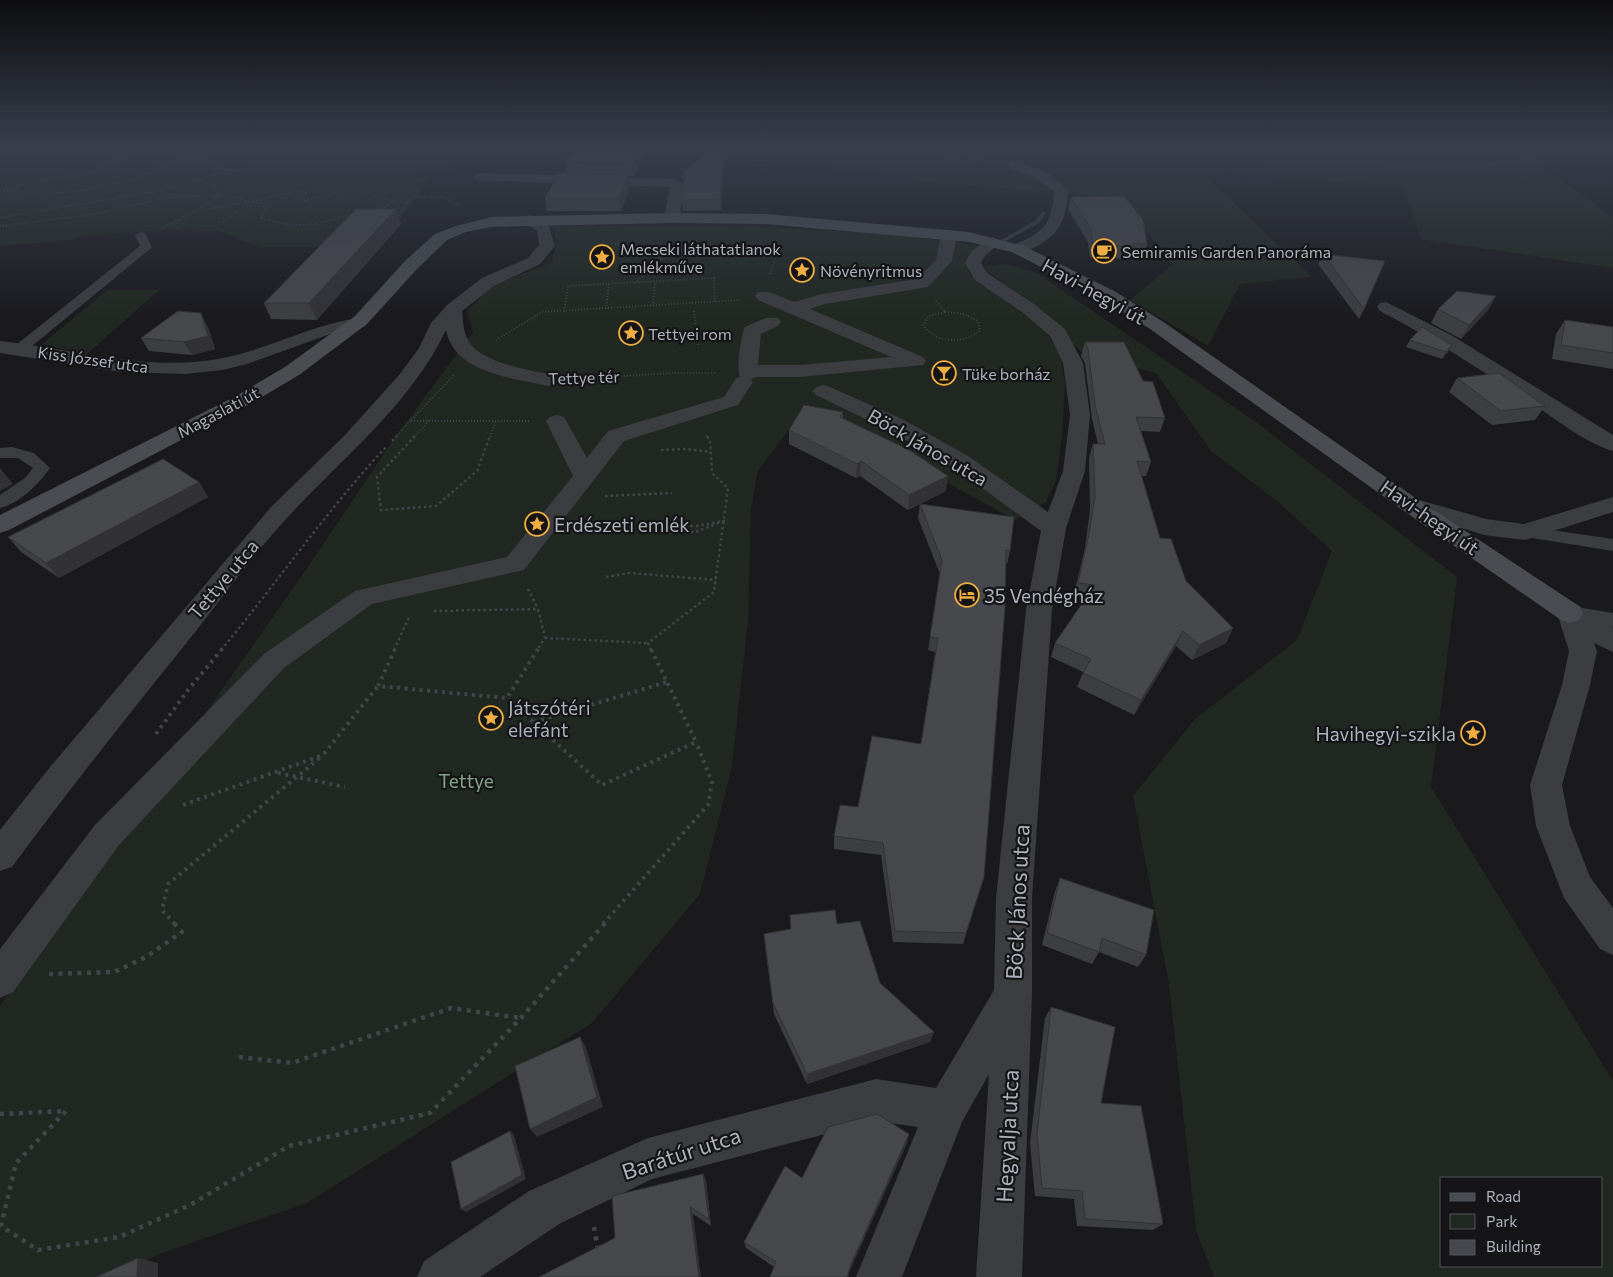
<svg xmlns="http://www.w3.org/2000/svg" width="1613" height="1277" font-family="Commissioner,sans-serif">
<rect width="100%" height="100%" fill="#1a1a1d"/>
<path fill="#202821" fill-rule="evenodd" d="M0,144H1569L1541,166L1613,217V268L1421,239L1404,185L1203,174L1312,277L1240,284L1208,346L1130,300L1172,265L1121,197L946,184L805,164L521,146L414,177L429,178L380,247H262L219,231L167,230L83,235L70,240L0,246Z
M552,226L763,227L899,235L980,246L967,271L1046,331L1061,358L1065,385L1062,437L1056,481L1046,502L1015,520L807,405L758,471L751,508L748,622L732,766L700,894L592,1023L307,1203L159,1254L111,1277H0V1006L310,564L393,440L473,332L467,311L492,286L552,262L556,244Z
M1006,264L1037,273L1256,422L1457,577L1431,787L1613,1081V1277H1214L1196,1230L1169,984L1133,796L1195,719L1297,640L1332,551L1277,501L1211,451L1156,373L1087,357L1017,293L981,267ZM1442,1178H1602V1266H1442Z
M107,290H159L86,355L42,344Z"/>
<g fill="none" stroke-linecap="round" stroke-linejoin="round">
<path fill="#303a41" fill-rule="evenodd" d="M1043,211L1046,213L1039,223L1001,244H997V242L1035,221Z"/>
<path stroke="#414448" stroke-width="2" stroke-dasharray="1 2" stroke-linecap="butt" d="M100,144L94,152C110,149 123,149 139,144
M895,144L934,152L945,158L962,162L960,166
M933,144L974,158
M944,144L988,161
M962,144L992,156
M1381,165C1446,167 1511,171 1572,144
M230,170L247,172
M450,173L451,165
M214,175L210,181L219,195L239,197L247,202
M0,191C18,192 36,194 54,193C109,191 161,172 207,144
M0,191C20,183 40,181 61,178C93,173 122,162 148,144
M4,191L18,188
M253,201L297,191L307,192L304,201L352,189L393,201
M379,211L393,201L408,202
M0,218L168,189L230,170L217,167L208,159L181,160
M396,218L412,197H441L460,206
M223,222L248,203
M177,223L185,224
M0,226L90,215L165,198L219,195L197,211L248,202L262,203L265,208L262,218C302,231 315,224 354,214
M162,228L197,211
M615,244L661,259
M770,274L781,245
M635,283L662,259L711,244
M936,301L945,312
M653,306L655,282
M606,309L609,284
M564,311L568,286L714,278L715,302
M694,311L698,346
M945,312L964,314L978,321L980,331C962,344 937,344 923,325L929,316Z
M496,340L542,312L739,300
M576,379L673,373H717
M411,421H530
M706,435L707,437
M395,437L455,374
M414,437L429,421
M490,437L496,421"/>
<path stroke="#414448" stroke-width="2.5" stroke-dasharray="2.5 3" stroke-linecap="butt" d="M415,436L377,477L381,510L436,506L477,471L490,436
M392,441L397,436
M661,450L686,449L710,452
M605,496L672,493
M724,521L695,532L666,533L665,525L696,526Z
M606,577L630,573L716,580
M528,589L538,609
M434,611L538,609L545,638L537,650
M545,638L648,643
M221,650C277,583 326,511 386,447
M394,650L410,615
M651,650L648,643L714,592L728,488L712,473L710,442L707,436"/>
<path stroke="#414448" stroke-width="4" stroke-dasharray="3 4.5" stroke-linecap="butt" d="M395,649L378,686L507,698
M538,649L507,698L602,785L696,742L651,649
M534,722L667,682
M156,734L188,690L222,649
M278,773L345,787
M183,805L323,755L378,686
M175,924L162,910L168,884L323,755
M603,924L708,805L712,782L696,742"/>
<path stroke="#414448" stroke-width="4.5" stroke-dasharray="4 5.5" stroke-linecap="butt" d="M49,974L114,972L146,957L182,932L174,923
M239,1057L292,1063L451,1008L520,1018
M0,1114L66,1111L16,1163L1,1226L38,1250L119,1237L190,1205L289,1146L430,1113L521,1018L605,923
M594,1227L598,1250"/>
<path fill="#3b3d41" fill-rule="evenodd" d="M141,232L145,233L152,247L150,249L26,351H16L14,348L16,345L140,246L135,235Z
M12,447L34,453L50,468C39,484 20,503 0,508V495L25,478L33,468L18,458H0V448Z
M1525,526L1613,539V551L1519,536L1516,532L1519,528Z
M1571,606L1613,613V627L1564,618L1561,613L1564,608Z"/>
<path fill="#3b3d41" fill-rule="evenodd" d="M1013,160L1049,174L1068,190C1067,217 1060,235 1035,247C1027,251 1021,255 1012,252L1010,249C1013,244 1018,243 1023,241C1048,229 1052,218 1054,191L1039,180L1008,167L1006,164Z
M480,173L674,179L684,185L680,218L672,223L664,218L670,187L475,180L473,177Z
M529,215L549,226L555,246L540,264L494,286L462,311C463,319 463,330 467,338C477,363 531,370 555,376L558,380L555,384L548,386C513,378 454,373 446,330C411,404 343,457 288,517C255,552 226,593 196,631C133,709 71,787 12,867L0,871V830L51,766L271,507L345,435L400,374L419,348L431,323L447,305L482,278L528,258L539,245L537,231L521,220Z
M949,230L957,235L952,261L928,287L825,304L810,309L923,357L926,361L923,365L800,377H756L751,379L753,382L738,405L624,441L524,570L372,604L284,668L119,845L13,992L0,998V949L95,825L264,654L355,591L507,557L573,476L546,421L550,417L557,415L564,417L587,458L608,431L724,397L736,378L740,377C736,369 741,334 745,327L766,318H778L781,322L778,326L761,334L758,365H800L891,357L758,300L755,296L758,292H770L794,302L822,294L917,279L936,260L941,235Z
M993,237L1001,242L985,256L981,263L987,273L1034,304L1065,329L1083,363L1090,415L1085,471L1066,528L1052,610L1032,898V994L1022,1277H976L989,1074L962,1122L902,1277H856L918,1127L876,1121L652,1179L561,1223L480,1277H417L424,1261L529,1191L648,1138L876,1079L936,1088L994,990L996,898L1026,610L1041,531L952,466L888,430L816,395L813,391L816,387L823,385L830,387L904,420L968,456L1048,512L1063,471L1070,415L1063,363L1050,336L1022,312L975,280L965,263L972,250Z
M1386,302L1451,335L1613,435V451C1587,444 1554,418 1530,402C1481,370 1432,338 1380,311L1377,307L1380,303Z
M358,318L364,319L367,323L364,327L330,334L247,364L223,370L185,374L121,372L0,353V341C75,349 148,373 223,358C269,349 311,325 358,318Z
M1409,497L1486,519L1524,524L1613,497V512L1525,540L1484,535L1401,509L1397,504L1401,499Z
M1570,603L1579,606L1613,628V652L1594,643L1597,651L1590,685L1562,785L1570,826L1590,877L1613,908V955L1600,949L1564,898L1536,826L1530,785L1562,685L1569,651L1557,613L1561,606Z"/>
<path fill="#494c51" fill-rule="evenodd" d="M672,213L766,214L969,232L1024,246L1116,292L1162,321L1417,499L1579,606L1583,613L1579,620L1570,623L1561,620L1401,509L1150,329L1104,300L1012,252L969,242L766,224L672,223L491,227L466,232L447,240L417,269L367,324L299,375L250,404L9,530L0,533V515L236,396L285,367L355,316L405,261L435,234L456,226L491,217Z"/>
</g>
<path fill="#3d3e41" d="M640,147L642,158L635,176H628L630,187L621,211H547L545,198L567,173L565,162Z
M725,148L721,210L683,211L682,200L684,181L683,172Z
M1071,197L1147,244L1144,257L1131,256L1130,259L1090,257L1088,242L1068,209Z
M401,224L317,320L271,319L264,303Z
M1323,254L1364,309L1359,319L1318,264Z
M1496,296L1488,310L1461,339L1431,323L1438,309Z
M1565,320L1613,327V369L1552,359L1556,334Z
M208,327L215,349L192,355L149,351L141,338Z
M1410,340L1452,345L1448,352L1442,359L1406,347Z
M1085,342L1143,381L1165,418L1160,432L1141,431L1151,462L1146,476H1142L1160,538L1186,581L1233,628L1226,643L1192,660L1176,646L1134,715L1077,687L1083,672L1051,657L1055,643L1085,599L1073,598L1085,548L1090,510L1089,458L1093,444H1098L1092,419L1085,363L1081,356Z
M1457,378L1545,406L1535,420L1492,425L1449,392Z
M843,412V418L946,491L908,510L860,476L856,478L789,444V430Z
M199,482L208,497L59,578L21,552L8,537Z
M920,504L1010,551L1007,564H1006L984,877L963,944L893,942L881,855L834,849V836L858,807L921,744L935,652L928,650L940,574L918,518Z
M1060,878L1146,955L1138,967L1099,952L1092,964L1042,945L1055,891Z
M790,915L837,924L880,983L934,1032L930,1042L807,1084L774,1014L765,946L764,934L790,929Z
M1051,1007L1163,1224L1153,1230L1077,1226L1074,1199L1035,1196L1030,1143L1045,1018Z
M907,1143L850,1269L848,1277H770L774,1267L746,1248L744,1242L802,1178Z
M703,1174L706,1181L711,1226L693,1214L615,1238Z"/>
<path fill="#323235" d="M724,144H725V148L721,210L720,200Z
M640,147L642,158L635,176L633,164Z
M628,175L630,187L621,211L619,198Z
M396,209L401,224L317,320L309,303Z
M1496,296L1488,310L1461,339L1469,325Z
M201,313L208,327L215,349L192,355L184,342Z
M1452,345L1448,352L1442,359L1446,352Z
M861,461L860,476L856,478L857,464Z
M0,468L13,484L0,491Z
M948,476L946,491L908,510L909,495Z
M199,482L208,497L59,578L46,563Z
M1233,628L1226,643L1192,660L1199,645Z
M1183,631L1176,646L1134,715L1141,700Z
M934,1032L930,1042L807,1084V1074Z
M580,1037L586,1047L603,1107L537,1137L530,1129Z
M510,1131L514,1135L526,1179L466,1212L461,1209Z
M909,1134L907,1143L847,1277L851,1264Z
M703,1174L706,1181L711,1226L709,1219Z
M690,1207L693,1214L701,1277H699Z
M138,1258L158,1263V1277H137Z"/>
<path fill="#47484c" stroke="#323235" d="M718,144H724L720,200H682L685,175L683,172Z
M574,146L640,147L633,164L565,162Z
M559,173L628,175L619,198H545Z
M1124,196L1143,220L1147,244L1133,243L1134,247L1093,244L1091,229L1071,197Z
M356,209H396L309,303H264Z
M1323,254L1385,261L1364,309Z
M1457,291L1496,296L1469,325L1438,309Z
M178,311L201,313L208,336L184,342L141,338Z
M1565,320L1613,327V353L1561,345Z
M1422,327L1452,345L1446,352L1410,340Z
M1085,342H1124L1143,381L1153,382L1165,418L1136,417L1151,462L1137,461L1160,538L1171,539L1186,581L1233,628L1199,645L1183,631L1141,700L1083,673L1091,659L1055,643L1095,585L1078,583L1089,534L1095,496L1093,444H1105L1095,405L1088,349Z
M1499,373L1545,406L1501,411L1457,378Z
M804,405L843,412L840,417L909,450L948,476L909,495L861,461L857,464L789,430Z
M163,459L199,482L46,563L8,537Z
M920,504L1014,517L1010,551L1006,550L1005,608L984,877L966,933L895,931L883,843L834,836L840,805L858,807L872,736L921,744L938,638L930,637L942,560Z
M1060,878L1154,910L1146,955L1102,938L1099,952L1047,933Z
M835,910L837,924L860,921L880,983L934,1032L807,1074L773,1003L764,934L791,929L790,915Z
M1051,1007L1115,1027L1101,1103L1141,1106L1163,1224L1085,1219L1082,1191L1042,1188L1037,1134Z
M580,1037L597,1097L530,1129L515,1066Z
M877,1114L909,1134L851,1264L847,1277H770L776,1262L744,1242L785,1166L802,1178L828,1127Z
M510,1131L522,1175L461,1209L451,1162Z
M703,1174L709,1219L690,1207L699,1277H539L615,1238L612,1196Z
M138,1258L137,1277H96Z"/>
<linearGradient id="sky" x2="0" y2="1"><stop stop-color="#0e0e10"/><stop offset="0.45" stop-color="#383e4c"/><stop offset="1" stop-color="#383e4c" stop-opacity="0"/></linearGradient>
<rect width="1613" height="323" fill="url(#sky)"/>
<defs>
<g id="cafe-ring" transform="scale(1.25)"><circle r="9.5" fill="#151518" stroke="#eeae41" stroke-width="1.5"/><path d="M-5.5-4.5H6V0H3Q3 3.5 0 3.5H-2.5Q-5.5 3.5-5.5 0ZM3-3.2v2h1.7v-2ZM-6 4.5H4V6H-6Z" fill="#eeae41"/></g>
<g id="sight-ring" transform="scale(1.25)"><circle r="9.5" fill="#151518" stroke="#eeae41" stroke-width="1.5"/><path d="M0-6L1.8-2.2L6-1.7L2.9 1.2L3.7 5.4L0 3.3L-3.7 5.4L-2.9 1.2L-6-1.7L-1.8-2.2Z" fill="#eeae41"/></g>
<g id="bar-ring" transform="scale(1.25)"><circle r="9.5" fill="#151518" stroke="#eeae41" stroke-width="1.5"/><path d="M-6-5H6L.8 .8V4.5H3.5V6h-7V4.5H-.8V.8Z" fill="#eeae41"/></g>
<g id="hotel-ring" transform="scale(1.25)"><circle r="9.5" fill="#151518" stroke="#eeae41" stroke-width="1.5"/><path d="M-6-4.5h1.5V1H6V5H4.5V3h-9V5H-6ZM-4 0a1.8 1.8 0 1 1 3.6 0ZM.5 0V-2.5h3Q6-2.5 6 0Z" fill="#eeae41"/></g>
</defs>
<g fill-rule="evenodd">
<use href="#cafe-ring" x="1104" y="251"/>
<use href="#sight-ring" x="602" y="257"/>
<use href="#sight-ring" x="802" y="270"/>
<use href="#sight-ring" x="631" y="333"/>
<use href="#bar-ring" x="944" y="373"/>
<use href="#sight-ring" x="537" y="524"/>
<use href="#hotel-ring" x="967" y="595"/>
<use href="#sight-ring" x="491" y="718"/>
<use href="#sight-ring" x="1473" y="733"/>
</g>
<g text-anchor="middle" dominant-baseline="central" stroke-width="4.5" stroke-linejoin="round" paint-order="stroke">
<g font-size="16" fill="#adb2bc" stroke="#151518" text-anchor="start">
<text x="620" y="248">Mecseki láthatatlanok<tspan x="620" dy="18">emlékműve</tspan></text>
<text x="1122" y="251">Semiramis Garden Panoráma</text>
<text x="820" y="270">Növényritmus</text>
<text x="648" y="333">Tettyei rom</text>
<text x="962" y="373">Tüke borház</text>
</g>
<g font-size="16" fill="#adb2bc" stroke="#151518">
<text transform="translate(93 359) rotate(8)">Kiss József utca</text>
<text transform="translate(584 377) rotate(-2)">Tettye tér</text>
<text transform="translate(218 412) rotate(-28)">Magaslati út</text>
</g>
<g font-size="19" fill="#adb2bc" stroke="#151518">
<text transform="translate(1094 291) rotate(29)">Havi-hegyi út</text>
<text transform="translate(928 447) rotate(30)">Böck János utca</text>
<text transform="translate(1430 517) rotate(35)">Havi-hegyi út</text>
<text transform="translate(223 579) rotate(-50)">Tettye utca</text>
</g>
<g font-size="19" fill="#adb2bc" stroke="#151518" text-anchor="start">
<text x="554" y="524">Erdészeti emlék</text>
<text x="984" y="595">35 Vendégház</text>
<text x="508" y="707">Játszótéri<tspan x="508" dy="22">elefánt</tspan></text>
<text x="1456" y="733" text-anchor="end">Havihegyi-szikla</text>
</g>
<g font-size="19" fill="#85a686" stroke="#151518">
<text x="466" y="780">Tettye</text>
</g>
<g font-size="22" fill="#adb2bc" stroke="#151518">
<text transform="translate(1017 902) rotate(-87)">Böck János utca</text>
<text transform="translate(1007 1136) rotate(-87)">Hegyalja utca</text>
<text transform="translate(681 1153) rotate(-18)">Barátúr utca</text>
</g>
</g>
<rect x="1440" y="1177" width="162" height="90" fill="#151518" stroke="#52545a"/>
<rect x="1450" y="1193" width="25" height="8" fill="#494c51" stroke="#52545a"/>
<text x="1486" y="1202" font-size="15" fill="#adb2bc">Road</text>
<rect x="1450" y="1214" width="25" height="15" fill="#202821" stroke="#52545a"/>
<text x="1486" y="1227" font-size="15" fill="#adb2bc">Park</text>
<rect x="1450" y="1240" width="25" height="15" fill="#47484c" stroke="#52545a"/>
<text x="1486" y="1252" font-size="15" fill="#adb2bc">Building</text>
</svg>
